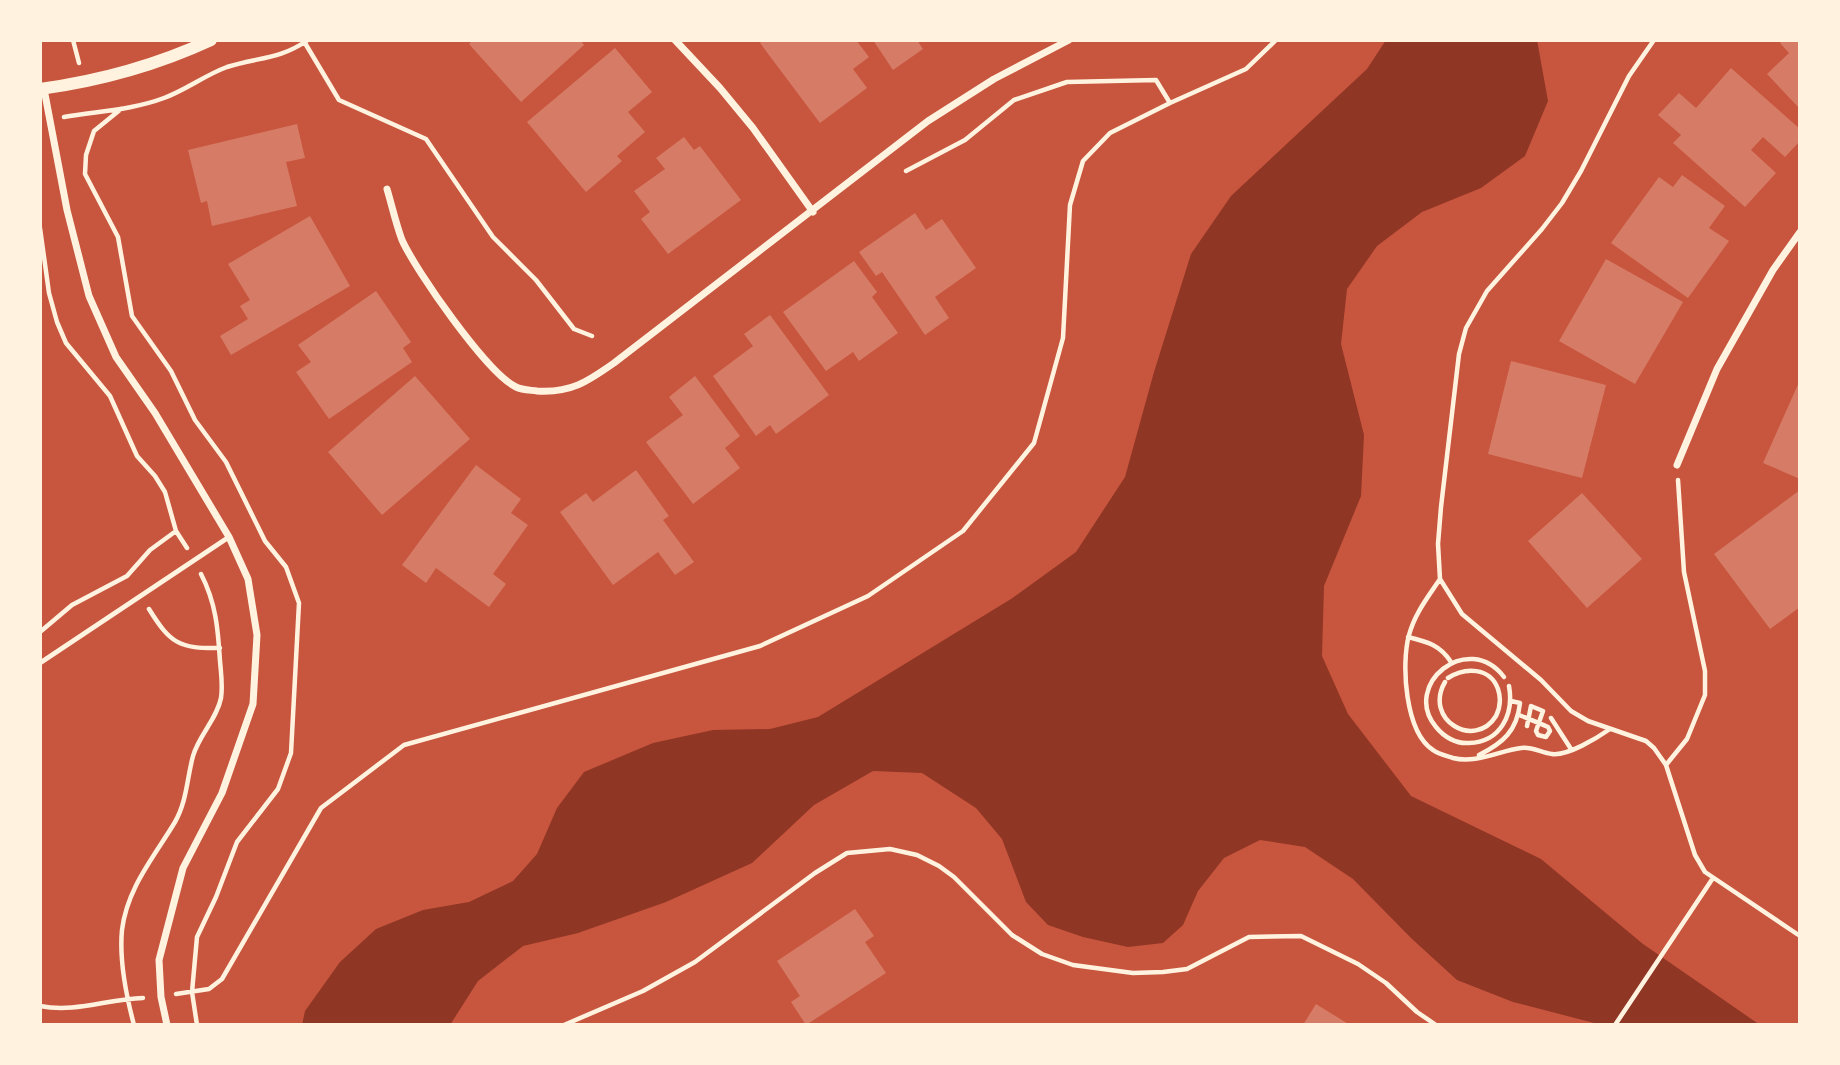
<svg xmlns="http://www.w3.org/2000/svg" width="1840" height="1065" font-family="Cabin,sans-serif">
<rect width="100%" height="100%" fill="#c8553d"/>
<path fill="#8f3625" d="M1386,40H1537L1548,101L1525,156L1481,188L1422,212L1377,246L1347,289L1341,344L1364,435L1361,496L1324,586L1322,656L1348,714L1411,796L1541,859L1643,944L1760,1025H1602L1513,1002L1457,980L1411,938L1353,879L1305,847L1260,840L1224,858L1198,891L1183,925L1163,943L1128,947L1083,937L1048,925L1026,902L1002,839L976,808L922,773L873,771L814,805L752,863L666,902L578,933L523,946L478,981L450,1025H302L305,1011L340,962L376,929L423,910L469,902L513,881L537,854L557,808L584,772L653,743L713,730L770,729L818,717L1011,599L1076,552L1125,477L1154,372L1191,254L1231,196L1367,69Z"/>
<path fill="#d67c66" d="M473,40H580L584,45L521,102L469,44Z
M764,40H856L869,57L853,69L867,88L820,123L760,43Z
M873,40H917L923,49L893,70Z
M1783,40H1800V109L1767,74L1789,53L1780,43Z
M615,48L652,92L628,112L645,132L617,156L622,161L586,192L527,122Z
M1731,68L1800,129V141L1785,157L1763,137L1751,150L1776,173L1745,207L1673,143L1681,135L1658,115L1679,93L1696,108Z
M297,124L305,158L286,162L297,206L212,226L207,201L201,203L188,150Z
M684,137L694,150L700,146L741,200L668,254L641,219L650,212L634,191L665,169L656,158Z
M1682,175L1725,206L1709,228L1729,241L1688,298L1611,243L1659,177L1673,187Z
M915,213L926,230L942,219L976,268L935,297L949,318L925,335L882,272L876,276L859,252Z
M310,216L350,286L231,355L220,336L248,319L240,306L250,300L228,264Z
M1606,259L1683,302L1635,384L1559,341Z
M854,261L877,292L872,297L898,333L859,361L853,352L826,371L783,312Z
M376,291L411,342L403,348L412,362L329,419L296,372L311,362L298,345Z
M770,315L829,395L776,434L770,425L756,436L713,376L753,346L744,334Z
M1511,361L1606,385L1582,478L1488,454Z
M415,376L470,439L382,515L328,452Z
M695,376L740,436L725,448L740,468L693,504L646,442L683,415L669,397Z
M1800,380V479L1763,463Z
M476,465L521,499L511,513L528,525L493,574L506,584L489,607L436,568L426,583L402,565Z
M636,470L669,516L663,520L694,562L675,575L658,552L613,585L560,512L586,493L593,502Z
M1800,490V607L1770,629L1714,554Z
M1582,493L1642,559L1587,608L1528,541Z
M855,909L874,936L865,942L886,973L806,1025L791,1002L800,996L777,961Z
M1316,1004L1350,1025H1303Z"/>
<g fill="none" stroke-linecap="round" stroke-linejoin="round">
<path stroke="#fff3e0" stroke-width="4.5" d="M73,40L79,63
M1654,40L1629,76L1581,171L1562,203L1542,229L1487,291L1466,328L1459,354L1441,507L1438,544L1440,579L1462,614L1541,680L1571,711L1588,721L1646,741L1654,748L1666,765L1695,855L1705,872L1800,936
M305,43L339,100L426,139L493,237L536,280L574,329L592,336
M1170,103L1246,69L1276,40
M121,109L94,131L86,155L85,174L118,237L132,316L171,371L195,420L226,462L265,541L286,567L299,603L291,753L278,789L237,842L216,897L197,937L192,992L197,1025
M64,117C98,111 132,110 164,98C186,90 205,75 227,67C258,57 279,60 308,40
M40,228L49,293L57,322L66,343L110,396L137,456L155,476L165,492L176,531L187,548
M1440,579C1428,597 1415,613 1409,635C1401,664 1405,732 1433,750C1438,754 1447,756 1453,758C1475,764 1499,751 1521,748C1531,746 1542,753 1552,754C1568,756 1597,738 1610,729
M149,609C170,643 179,649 220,648
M40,632L72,605L127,576L150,550L176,531
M1408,637C1428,642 1440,645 1451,662
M1504,677C1468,630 1401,685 1436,727C1444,737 1456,744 1469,743C1501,742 1514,714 1509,686
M1445,682C1423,720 1475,750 1496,716C1500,708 1501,698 1498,689C1490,667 1465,667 1448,678
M1519,715C1529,719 1539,723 1548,727L1550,731L1546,737L1538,735L1536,731L1543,711L1531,706L1527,726
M1551,718L1571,749
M1479,755C1503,743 1517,731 1520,703L1511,701
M1666,765L1687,739L1705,695V671L1684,572L1678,480
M176,994L209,989L222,979L321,808L404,745L760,646L868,596L963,531L1034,443L1063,338L1070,205L1083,161L1110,133L1170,103L1156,80L1067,82L1014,100L965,140L906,171
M40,1006C76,1013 107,999 143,998
M134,1025C126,995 119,961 122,930C127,888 154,857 175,822C187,801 187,778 193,756C199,735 217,719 221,698C223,686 221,673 220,661C218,629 216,603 201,574
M564,1025L643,991L695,962L815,873L847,853L890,849L917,855L939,866L954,877L1012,935L1042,954L1073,965L1133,973L1163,972L1187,969L1249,937L1301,936L1358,964L1386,983L1417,1012L1436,1025
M1615,1025L1713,878"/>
<path stroke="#fff3e0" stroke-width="5" d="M40,663L229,537"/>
<path stroke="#fff3e0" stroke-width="7" d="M675,40L720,88L753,128L813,212
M44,89L67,210L89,296L116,357L155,413L229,537L248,579L257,635L253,704L222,793L183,868L159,960L161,997L167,1025
M387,189C392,206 396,224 402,240C416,271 487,373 516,387C522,390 530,390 537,391C571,393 587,382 614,363L928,121L994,79L1069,40
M1677,465L1717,369L1773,270L1800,232"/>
<path stroke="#fff3e0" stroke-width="12" d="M40,89C99,81 157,65 211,40"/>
</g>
<rect width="1840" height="1065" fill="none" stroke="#fff3e0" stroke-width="84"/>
</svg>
